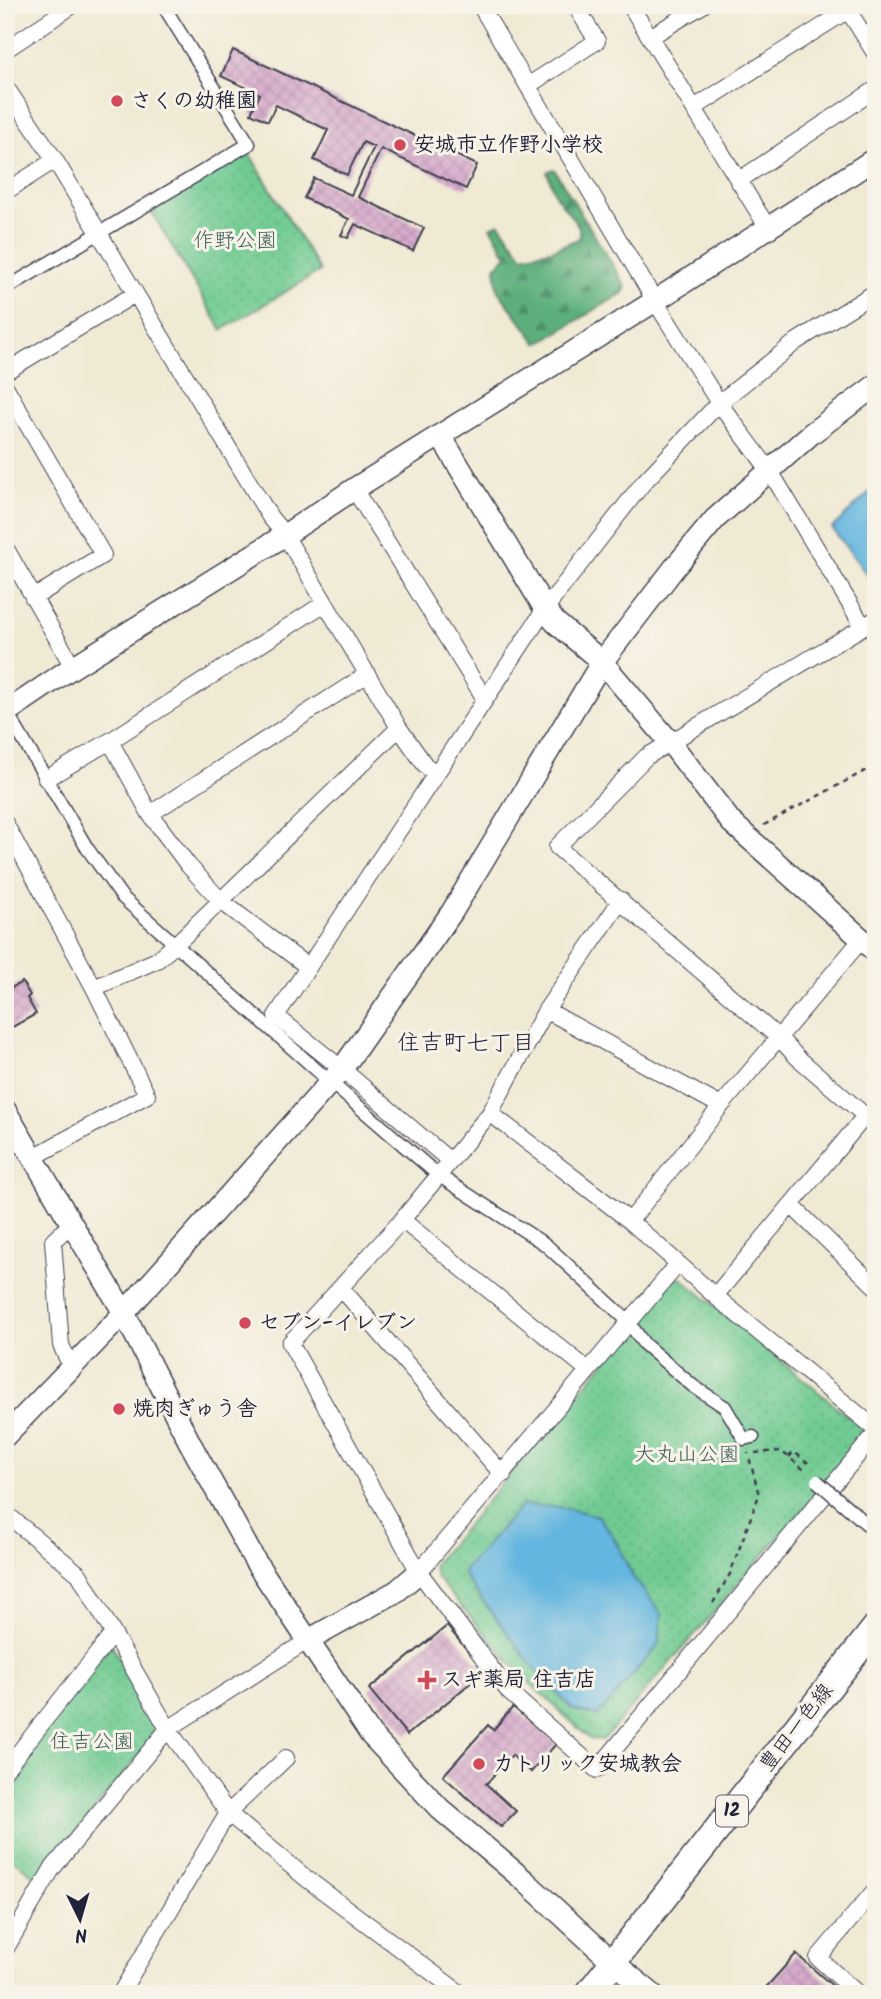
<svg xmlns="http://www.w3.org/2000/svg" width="881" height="1999" font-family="Kalam,'Klee One',sans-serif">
<defs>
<pattern id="forest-firs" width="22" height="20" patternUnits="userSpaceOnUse" patternTransform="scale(1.75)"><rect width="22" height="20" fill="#5caf7c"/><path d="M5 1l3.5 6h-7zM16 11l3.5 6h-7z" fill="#4c8e67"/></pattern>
<pattern id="park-dots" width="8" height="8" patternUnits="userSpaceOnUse" patternTransform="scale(1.75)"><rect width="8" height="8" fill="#70cb92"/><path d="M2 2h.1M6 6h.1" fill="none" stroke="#61ae7f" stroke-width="1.8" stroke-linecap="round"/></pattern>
<pattern id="building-cross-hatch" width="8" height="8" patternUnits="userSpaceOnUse" patternTransform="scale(1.75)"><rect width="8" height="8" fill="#d7abcc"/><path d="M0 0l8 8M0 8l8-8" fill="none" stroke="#b893b0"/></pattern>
</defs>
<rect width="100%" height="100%" fill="#f7f3e8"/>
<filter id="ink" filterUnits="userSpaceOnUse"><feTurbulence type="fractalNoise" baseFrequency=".0143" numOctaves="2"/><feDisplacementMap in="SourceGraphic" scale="14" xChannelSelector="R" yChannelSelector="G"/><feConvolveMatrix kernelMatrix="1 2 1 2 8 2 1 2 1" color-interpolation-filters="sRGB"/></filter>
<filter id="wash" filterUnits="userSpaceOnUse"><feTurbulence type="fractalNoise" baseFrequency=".00686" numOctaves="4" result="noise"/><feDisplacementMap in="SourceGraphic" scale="28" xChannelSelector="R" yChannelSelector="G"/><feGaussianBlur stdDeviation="1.57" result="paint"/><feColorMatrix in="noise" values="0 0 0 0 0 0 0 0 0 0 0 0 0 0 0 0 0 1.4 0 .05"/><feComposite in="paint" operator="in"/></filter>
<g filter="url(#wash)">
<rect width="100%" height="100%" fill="#f0ead4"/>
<path fill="url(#forest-firs)" stroke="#3f685c" stroke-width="2" d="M554,169L626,287L623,293L538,344L498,291L495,267L507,256L491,227L499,223L523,256L555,249L580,238L579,227L556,196L547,172Z"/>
<path fill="url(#park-dots)" stroke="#497666" stroke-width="2" d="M249,153L320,271L222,330L151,211Z
M676,1278H681L862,1428V1436L825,1484L603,1740L590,1739L519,1673L436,1577L433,1565Z
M111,1644L161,1729L38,1878L5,1853V1778Z"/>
<path fill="#63b6df" stroke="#426c8d" stroke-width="2" d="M876,486V578L871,580L832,528Z
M522,1505L560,1507L598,1516L613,1536L633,1577L662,1614L658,1646L597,1716L572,1709L533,1667L465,1577L464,1570Z"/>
<g id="blocks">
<path fill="url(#building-cross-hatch)" d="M233,50L477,165L466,189L381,149L358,197L424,228L413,251L355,224L348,238L341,235L349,219L304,198L314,178L351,195L374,147L363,142L347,175L314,160L328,130L276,105L268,121L251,113L260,94L221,76Z
M22,982L30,995L27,998L36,1014L5,1031V991Z
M447,1626L485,1671L407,1735L369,1689Z
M513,1707L556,1744L531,1772L512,1755L486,1784L516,1811L501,1827L443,1776L488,1725L493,1730Z
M796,1954L842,1994H760Z"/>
</g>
</g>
<g filter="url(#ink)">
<use href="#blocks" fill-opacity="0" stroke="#414052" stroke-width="2"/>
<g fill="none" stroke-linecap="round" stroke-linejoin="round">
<g stroke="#414052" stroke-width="15">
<path id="pedestrian" d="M5,289L249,144L163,5
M5,709L87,848L122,897L329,1081L438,1175L546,1245L628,1321L644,1344L693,1386L725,1407L744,1439L753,1437"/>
</g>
<g stroke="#414052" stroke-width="18">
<path id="minor" d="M480,5L655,301L719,403L770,471L863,626
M630,5L768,228
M845,5L876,55
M650,37L703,5
M5,50L73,5
M529,85L597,41L575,5
M5,86L55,160L270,517L285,535L399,728L425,765L435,773
M694,108L848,10
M738,181L876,89
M5,192L55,160
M5,372L135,294
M5,386L103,555L33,598
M354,489L485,699
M5,547L73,667
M876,619L646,757L557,847L779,1038L798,1058L876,1125
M110,741L150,814L188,865L221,901L308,967
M46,779L110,741L325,603
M150,814L366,675
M5,823L94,988L147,1095L32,1158
M621,900L546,1010L490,1113L402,1220L290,1343L419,1572L509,1692L597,1770L876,1433
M94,988L157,960L175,945L399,728
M546,1010L721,1106
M490,1113L630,1221L715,1296L876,1429
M450,1161L342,1069L276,1016L545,609L643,483L719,403L797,341L876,292
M791,1205L876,1287
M402,1220L588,1370
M630,1221L721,1106L862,939
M71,1224L53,1241L61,1345L71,1367
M342,1289L503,1475
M715,1296L866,1115
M5,1513L79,1574L168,1729L228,1813L307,1879L461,1994
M419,1572L678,1264
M5,1770L112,1635
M5,1950L52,1869L168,1729L307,1641
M120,1994L228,1813L286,1758
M858,1994L818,1958L876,1889"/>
</g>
<g stroke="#414052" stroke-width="24">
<path id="tertiary" d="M440,435L545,609L555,622L602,662L670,742L731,822L876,952
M5,713L73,667L285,535L354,489L655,301L876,158
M5,1110L124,1313L190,1443L255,1561L371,1735L440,1809L525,1881L614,1963L652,1994
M5,1436L124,1313L342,1069L452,912L602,662L675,567L715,519L812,433L876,385
M307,1641L397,1591L419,1572"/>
</g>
<g stroke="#414052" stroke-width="29">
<path id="primary" d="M588,1994L876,1627"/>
</g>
<path stroke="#414052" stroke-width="2.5" stroke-dasharray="5 5" stroke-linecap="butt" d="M764,825L876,765
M755,1453L781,1451L807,1472
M789,1457L794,1452L811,1465
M713,1603L730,1574L759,1495L748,1453"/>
<use href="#pedestrian" stroke="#fff" stroke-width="12"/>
<use href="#minor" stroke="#fff" stroke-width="16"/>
<use href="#tertiary" stroke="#fff" stroke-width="21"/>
<use href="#primary" stroke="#fff" stroke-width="26"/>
<g stroke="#414052" stroke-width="15" stroke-linecap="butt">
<path id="pedestrian-bridge" d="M817,1481L876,1532"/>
</g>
<use href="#pedestrian-bridge" stroke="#fff" stroke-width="12"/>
</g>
</g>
<g fill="#d1495b" stroke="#f7f3e8" stroke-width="2.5">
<circle cx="117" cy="101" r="7"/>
<circle cx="400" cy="145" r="7"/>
<circle cx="245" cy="1323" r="7"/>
<circle cx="119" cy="1409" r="7"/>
<path d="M423.5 1669.5h7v7h7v7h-7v7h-7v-7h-7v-7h7z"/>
<circle cx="479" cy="1764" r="7"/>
</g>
<g text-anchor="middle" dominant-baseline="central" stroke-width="6" stroke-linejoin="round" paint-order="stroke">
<rect fill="#f7f3e8" stroke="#62616f" stroke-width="2" x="716" y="1795.5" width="32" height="31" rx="5"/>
<g font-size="19" font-weight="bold" fill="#22223b">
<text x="732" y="1811">12</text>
</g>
<g font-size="21" font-weight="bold" fill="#22223b" stroke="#f7f3e8" text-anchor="start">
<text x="131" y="101">さくの幼稚園</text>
<text x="414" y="145">安城市立作野小学校</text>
<text x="259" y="1323">セブン-イレブン</text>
<text x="133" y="1409">焼肉ぎゅう舎</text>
<text x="441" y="1680">スギ薬局 住吉店</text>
<text x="493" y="1764">カトリック安城教会</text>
</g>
<g font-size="21" fill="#3d5d59" stroke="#f7f3e8">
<text x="235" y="241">作野公園</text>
<text x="687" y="1455">大丸山公園</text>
<text x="92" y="1742">住吉公園</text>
</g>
<g font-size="21" fill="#22223b" stroke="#f7f3e8">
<text transform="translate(797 1728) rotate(-52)">豊田一色線</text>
</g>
<g font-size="23" fill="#22223b" stroke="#f7f3e8">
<text x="466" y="1044">住吉町七丁目</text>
</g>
</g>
<rect width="881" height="1999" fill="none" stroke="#f7f3e8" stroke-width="28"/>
<g transform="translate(80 1919) rotate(175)" stroke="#f7f3e8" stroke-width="5" paint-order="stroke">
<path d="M0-5L12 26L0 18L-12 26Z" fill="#22223b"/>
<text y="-10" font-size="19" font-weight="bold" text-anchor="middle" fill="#22223b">N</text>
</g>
</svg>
